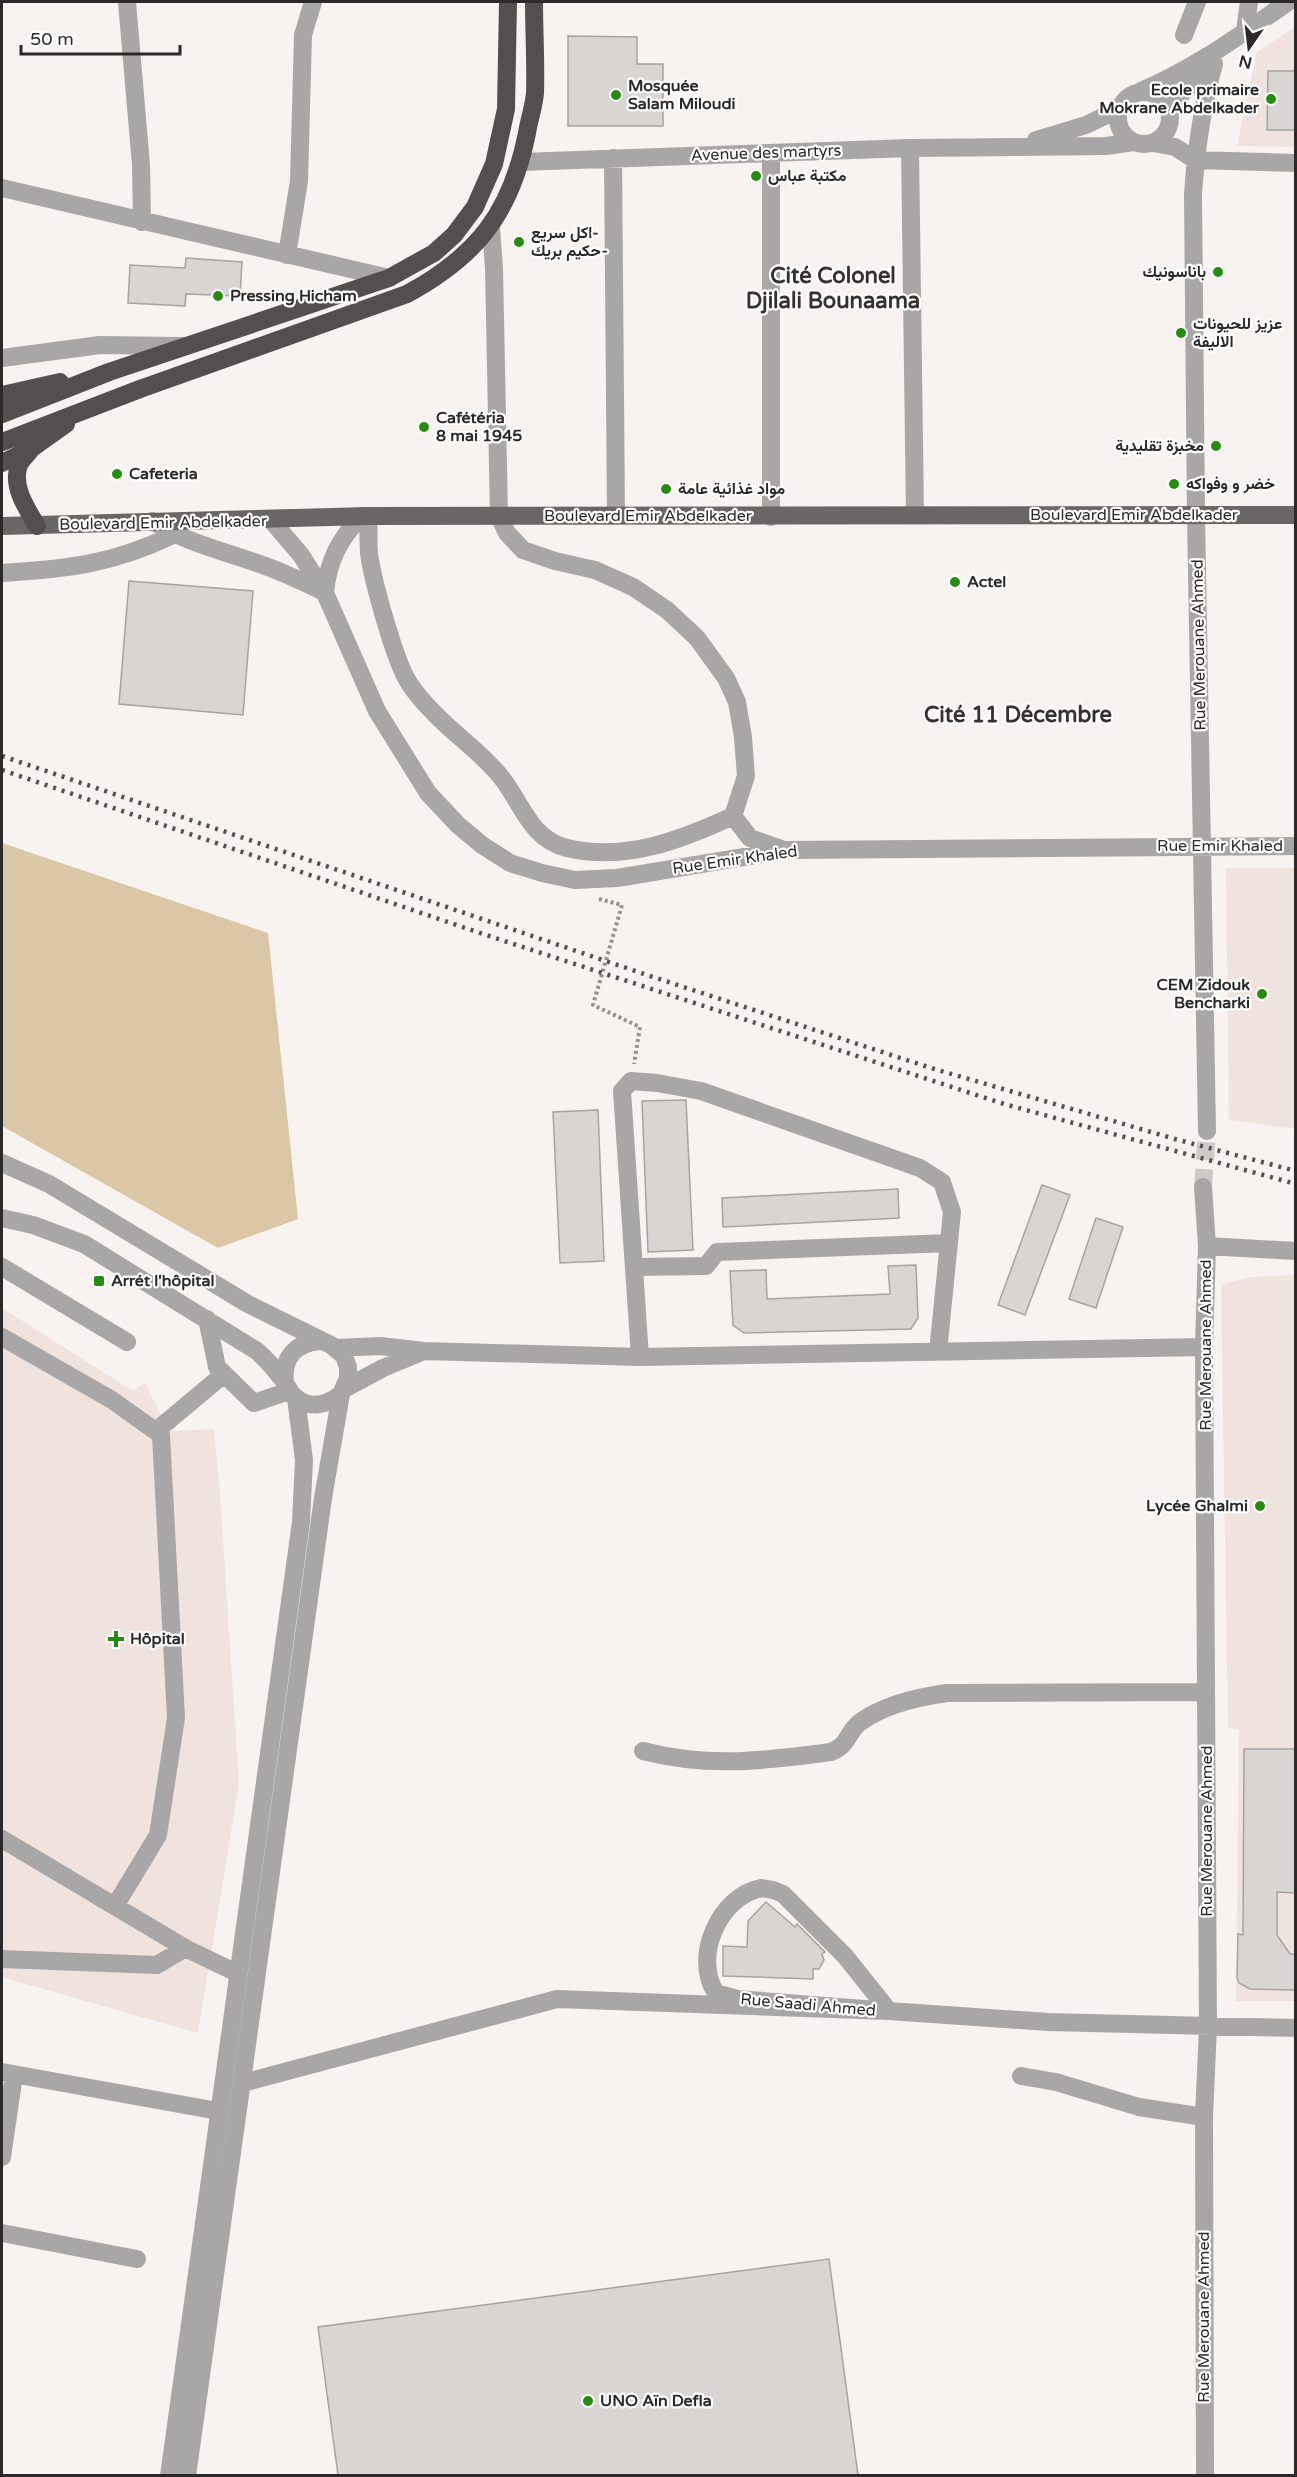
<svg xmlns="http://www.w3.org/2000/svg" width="1297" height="2477" font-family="'Varela Round',Vazirmatn,sans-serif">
<rect width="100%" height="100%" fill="#f8f2f0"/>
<path fill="#f0e2dd" d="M1295,27V147L1237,146L1257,52Z
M1226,868H1295V1129L1229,1120Z
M1295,1273V2001H1236L1239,1729L1228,1728L1221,1285L1251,1277L1294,1275Z
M2,1308L133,1391L145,1383L169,1431L214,1429L220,1495L239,1783L198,2033L2,1977Z"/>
<path fill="#d9c7a6" d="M2,843L268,933L298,1219L218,1248L2,1126Z"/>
<path fill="#d9d5d2" stroke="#a7a3a0" stroke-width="1.5" d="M568,36L637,37V64H663V126H568Z
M1268,71H1296V130H1267Z
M186,258L242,262L240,296L186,294L185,306L128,303L130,265L185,268Z
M129,581L253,591L243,715L119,704Z
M686,1100L693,1250L648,1252L642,1101Z
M598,1110L604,1261L560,1263L553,1112Z
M1042,1185L1070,1195L1025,1315L998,1305Z
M898,1189L899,1218L723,1227L722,1198Z
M1096,1218L1123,1227L1096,1308L1069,1299Z
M916,1265L918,1318L911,1329L744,1333L733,1325L730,1271L766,1270L767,1299L890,1294L888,1266Z
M1244,1749H1296L1295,1893L1277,1892V1935L1290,1954H1296V1990L1250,1989L1239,1983L1237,1978L1238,1934L1243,1935Z
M766,1902L795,1927L797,1924L825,1952L822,1954L824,1960L819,1969H813V1979L723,1976V1946L747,1947L748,1921Z
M829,2259L858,2475H338L318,2327Z"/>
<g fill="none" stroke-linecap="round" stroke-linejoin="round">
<path stroke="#cfcac8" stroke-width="18" stroke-dasharray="18 9" stroke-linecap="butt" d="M1203,1187L1207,1131"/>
<path stroke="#969290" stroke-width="4" stroke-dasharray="3 3" stroke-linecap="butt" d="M599,899L622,905L593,1005L640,1027L634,1064"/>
<path stroke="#a8a6a6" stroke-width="18" d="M127,2L141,165L142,222
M1245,31L1249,2
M1184,35L1197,2
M1141,91C1194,69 1240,35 1288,2
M1118 118a26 26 0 1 1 52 0a26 26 0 1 1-52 0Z
M1168,106L1214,64
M1036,140L1086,125L1119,109
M1153,143L1175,147L1195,160L1296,163
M910,148L915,515
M613,158L616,515
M521,162L910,148L1106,146L1134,142
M2,188L389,278
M491,228L494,268L499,516L507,533L523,550L555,561L595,570L633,587L667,610L697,638L726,678L737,702L743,737L746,776L733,816L750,838L784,850
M287,255L299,181L303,35L313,2
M2,358L100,345L183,346
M368,516C369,528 368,541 369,553C372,578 395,662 409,683C416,694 426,705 435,714C456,736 482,753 501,777C522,803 530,839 567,848C625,862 681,840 733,816
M771,517V153
M271,520L301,555L325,593L377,711L428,793L458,825L482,845L510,863L542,873L575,880L617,878L786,850L1296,846
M152,521C183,541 216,549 251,561C276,569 300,580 324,592
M2,573C67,569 113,564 173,535
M325,593C328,561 339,539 362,516
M1207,1131L1196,516L1193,194C1196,150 1202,107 1214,64
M2,1163L49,1184L248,1304L331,1345L344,1356L348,1367V1378L341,1394L323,1498L187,2476
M1203,1187L1207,1246L1204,1347L1208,2027L1204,2117L1205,2476
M2,1218L33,1225L84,1244L257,1351C267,1360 275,1369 283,1380C287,1385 289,1391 294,1396C309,1410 327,1405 341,1394
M1207,1246L1296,1251
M2,1267L127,1342
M634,1267L706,1266L717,1252L949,1243
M207,1319L217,1367L254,1403L289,1391
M2,1337L112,1400L161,1435L176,1718L158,1835L115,1906
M336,1348L380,1346L424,1351L640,1357L1204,1347
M640,1357L622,1091L631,1081L657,1083L701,1091L920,1168L942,1182L952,1212L938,1352
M285,1383C282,1358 295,1343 320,1341
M344,1389L383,1368L424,1351
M156,1431L224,1374
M643,1751C709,1768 764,1761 831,1752C850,1744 846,1734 859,1723C883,1705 918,1697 947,1693L1206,1692
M2,1839L185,1948L237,1973
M762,1888L773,1890L783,1894L845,1956L889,2011L737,1999L716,1993C692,1957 720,1895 762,1888Z
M2,1959L157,1965L185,1948
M2,2072L218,2111
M1021,2076L1056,2082L1139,2107L1204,2117
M243,2083L557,1999L889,2011L1048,2022L1296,2028
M2,2157L14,2075
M2,2233L137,2259
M169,2476L301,1522L304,1460L296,1398"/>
<path stroke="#6a6665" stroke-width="18" d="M2,526L368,516L1296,515"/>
<path stroke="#544f4f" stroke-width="18" d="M2,395L60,382
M2,414L109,372L389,278L434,253L454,235L475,207L494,164L506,109L508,2
M2,442L140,389L407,294C477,256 511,213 527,133C529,120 534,106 535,93C536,63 534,32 534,2
M31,449C28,454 21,460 19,465C11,486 27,509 37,526
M2,463L31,449L66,424"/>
<path stroke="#545151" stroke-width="4.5" stroke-dasharray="3 6" stroke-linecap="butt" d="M2,756L647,975L931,1068L1175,1139L1296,1171
M2,770L483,934L1004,1104L1296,1184"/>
</g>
<g fill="#258d0d" stroke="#fff" stroke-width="2">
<circle cx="616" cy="95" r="6"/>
<circle cx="1271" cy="99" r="6"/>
<circle cx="756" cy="176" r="6"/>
<circle cx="519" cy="242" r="6"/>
<circle cx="1218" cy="272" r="6"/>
<circle cx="218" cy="296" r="6"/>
<circle cx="1181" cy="333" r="6"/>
<circle cx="424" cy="427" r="6"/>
<circle cx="1216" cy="446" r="6"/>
<circle cx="117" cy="474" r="6"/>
<circle cx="1174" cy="484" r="6"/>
<circle cx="666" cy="489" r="6"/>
<circle cx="955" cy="582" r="6"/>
<circle cx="1262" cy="994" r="6"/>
<rect x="93" y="1275" width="12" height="12" rx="3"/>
<circle cx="1260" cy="1506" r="6"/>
<path d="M113 1630h6v6h6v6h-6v6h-6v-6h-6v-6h6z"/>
<circle cx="588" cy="2401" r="6"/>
</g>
<g text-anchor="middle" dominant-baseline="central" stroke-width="4.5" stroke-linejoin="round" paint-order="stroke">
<g font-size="16" font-weight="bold" fill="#2b2929" stroke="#fff" text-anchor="start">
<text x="628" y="86">Mosquée<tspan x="628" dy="18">Salam Miloudi</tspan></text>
<text x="1259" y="90" text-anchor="end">Ecole primaire<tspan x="1259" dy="18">Mokrane Abdelkader</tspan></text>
<text x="768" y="176">مكتبة عباس</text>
<text x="531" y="233">اكل سريع-<tspan x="531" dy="18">حكيم بريك-</tspan></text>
<text x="1206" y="272" text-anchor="end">باناسونيك</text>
<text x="230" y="296">Pressing Hicham</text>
<text x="1193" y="324">عزيز للحيونات<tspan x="1193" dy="18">الاليفة</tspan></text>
<text x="436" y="418">Cafétéria<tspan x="436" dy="18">8 mai 1945</tspan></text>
<text x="1204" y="446" text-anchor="end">مخبزة تقليدية</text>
<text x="129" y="474">Cafeteria</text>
<text x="1186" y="484">خضر و وفواكه</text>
<text x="678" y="489">مواد غذائية عامة</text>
<text x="967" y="582">Actel</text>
<text x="1250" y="985" text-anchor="end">CEM Zidouk<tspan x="1250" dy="18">Bencharki</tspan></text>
<text x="111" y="1281">Arrét l'hôpital</text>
<text x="1248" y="1506" text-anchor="end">Lycée Ghalmi</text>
<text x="130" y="1639">Hôpital</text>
<text x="600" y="2401">UNO Aïn Defla</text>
</g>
<g font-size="16" fill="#2b2929" stroke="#fff">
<text transform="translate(766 153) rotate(-2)">Avenue des martyrs</text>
<text x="1134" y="515">Boulevard Emir Abdelkader</text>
<text x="648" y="516">Boulevard Emir Abdelkader</text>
<text transform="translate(163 523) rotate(-1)">Boulevard Emir Abdelkader</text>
<text transform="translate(1199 645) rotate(-91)">Rue Merouane Ahmed</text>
<text x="1220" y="846">Rue Emir Khaled</text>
<text transform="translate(735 860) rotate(-8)">Rue Emir Khaled</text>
<text transform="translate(1206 1345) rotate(-90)">Rue Merouane Ahmed</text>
<text transform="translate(1207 1831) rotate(-90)">Rue Merouane Ahmed</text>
<text transform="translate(808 2005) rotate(5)">Rue Saadi Ahmed</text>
<text transform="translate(1204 2317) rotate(-90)">Rue Merouane Ahmed</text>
</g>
<g font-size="22" font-weight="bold" fill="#35312f" stroke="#fff">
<text x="833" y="276">Cité Colonel<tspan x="833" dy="25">Djilali Bounaama</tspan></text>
<text x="1018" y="715">Cité 11 Décembre</text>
</g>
</g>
<rect width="1297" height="2477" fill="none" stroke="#2b2929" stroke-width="6"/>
<g transform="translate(1249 48) rotate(194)" stroke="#ffffff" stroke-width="4.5" paint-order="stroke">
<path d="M0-4.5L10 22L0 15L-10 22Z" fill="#2b2929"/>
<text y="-9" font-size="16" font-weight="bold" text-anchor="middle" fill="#2b2929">N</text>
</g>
<path d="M21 45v9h159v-9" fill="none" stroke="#2b2929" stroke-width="3"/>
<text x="30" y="45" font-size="18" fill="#2b2929" stroke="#ffffff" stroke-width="4.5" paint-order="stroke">50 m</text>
</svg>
